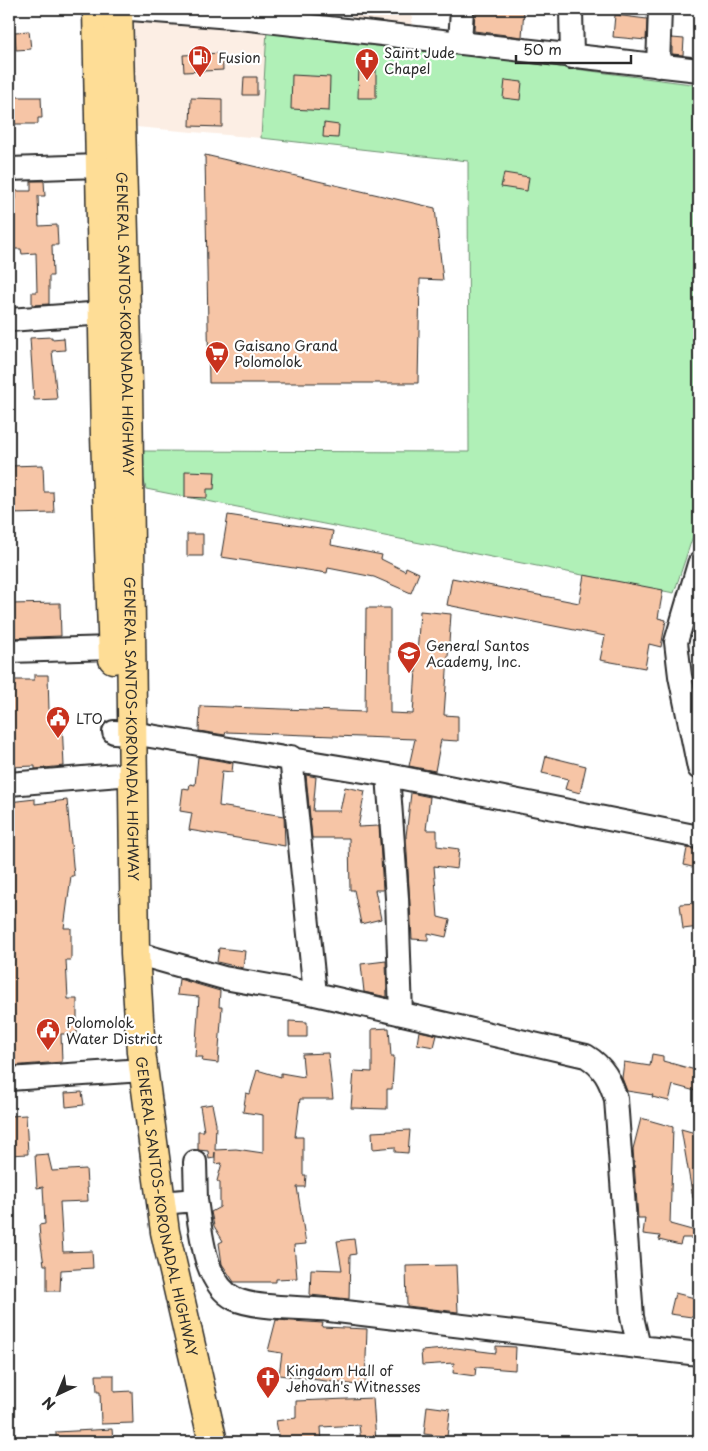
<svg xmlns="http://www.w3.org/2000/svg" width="708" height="1451" font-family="'Playpen Sans',sans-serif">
<rect width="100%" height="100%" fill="#fff"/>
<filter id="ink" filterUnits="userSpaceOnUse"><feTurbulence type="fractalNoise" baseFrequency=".02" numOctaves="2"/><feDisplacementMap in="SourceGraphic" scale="10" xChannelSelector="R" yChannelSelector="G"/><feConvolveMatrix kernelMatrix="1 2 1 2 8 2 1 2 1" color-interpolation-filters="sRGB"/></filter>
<g filter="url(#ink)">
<path fill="#fceee4" d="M352,9H412V26L351,19Z
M134,15L267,29L261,138L136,127Z"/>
<path fill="#b0f0b7" stroke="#6e8e71" d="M267,29L699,85V518L674,593L146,489L137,451L469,452L468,161L261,138Z"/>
<path fill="#f6c5a6" stroke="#2b2b2b" d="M475,9H524L522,37L474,31Z
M615,15L647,19L646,40L613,37Z
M29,31L31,49L16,50L15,32Z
M672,38L684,39L683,55L672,54Z
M222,53L223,70L184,72L183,55Z
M359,64H376V98H358Z
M292,75L330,77L329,111L291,109Z
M244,77H257V95H243Z
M505,80L522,82L520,100L503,98Z
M9,97H41L42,118H38V124H9Z
M191,98L222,99V127L190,126Z
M324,123L339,125L338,138L323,137Z
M205,155L435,208L443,280L420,279L418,383H209Z
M504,173L529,177L527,191L501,187Z
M31,181H44L45,196H38L39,226L57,225L58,245H52L53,276H49V304L32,305V292H37L36,253L22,254L21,249H12V237H9V199H16V191H31Z
M52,337V339L64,338L65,350L52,351L57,399L34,400L30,338Z
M43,465L44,492H53L54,513L9,514V466Z
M185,471L215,472L214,489H207V498L185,497Z
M228,515L333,531L331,545L382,555L381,559L405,571L406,567L419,573L411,593L374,577L328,568L327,573L221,557Z
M187,534H203V556H187Z
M584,575L663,590L658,618L666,620L661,647L649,644L645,668L600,660L605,636L447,605L452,578L579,603Z
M60,603L61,636L9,638V604Z
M366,608H390V713L413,714L420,611L451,614L444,715L458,716V741L441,740L435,771L409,766L415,739L226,732L225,735L199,731L200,706L365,712Z
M34,675H48L49,711H57V723L62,722L64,766L35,769V766L9,767V680H34Z
M546,756L586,766L580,793L565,789L568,779L542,773Z
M198,757L233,763L232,772L222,771L219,806L284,816L285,846L189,830L192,813L180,811L183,788L189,789L190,784L195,785Z
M306,775L316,777L313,811H340L345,787L365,791L358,827L379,826L383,890H375L381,919L361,924L354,890H350L349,838H312Z
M411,793L430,797L426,830H437V846L459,849L457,869L434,866L438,917L450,920L446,937L428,933V940L412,939L406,836Z
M35,799V804L67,800L74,876H71L64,928H71V960H66L68,999H77V1034H61L62,1062L9,1066V802Z
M687,848L699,850L696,868L684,865Z
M699,903V927L683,929L680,904Z
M219,948L245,951L243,968L217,962Z
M386,961L387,997L364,992L361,964Z
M179,979L220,991L219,1007H222L218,1063L202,1061L203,1057H195L199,997L177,995Z
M289,1021L307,1022V1037H289Z
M389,1028L391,1056H394L392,1089H387V1109L351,1108L354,1071L372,1072V1029Z
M419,1031L437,1035L434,1047L417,1044Z
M328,1053L333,1099H300L295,1137H303V1175H306L305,1187H297L306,1244L294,1245L297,1278L276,1279V1282H234L222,1264L219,1243L223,1241L214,1226L211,1212L220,1207V1183L217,1181L222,1163L215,1164V1152L214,1158L209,1159L208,1151L198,1150V1131H204L200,1106L212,1104L216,1124L215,1150L236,1149L263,1153V1115L243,1112L246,1093L250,1094L257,1070L281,1077V1073L304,1077L302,1054Z
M652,1054L663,1056V1061L699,1071V1092L673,1085L669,1101L652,1097L653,1095L627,1091L622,1078L624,1062L650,1066Z
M82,1092L84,1105L66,1107L65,1093Z
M26,1115L28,1154L9,1155V1116Z
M641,1118L673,1127L670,1224L699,1232V1238H682L680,1245L659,1240L660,1236L643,1234L645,1218H638L633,1149Z
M681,1129L699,1134V1198H693Z
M410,1130L408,1153L395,1152V1147L373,1149L372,1132Z
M48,1154L52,1171L86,1169L88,1201L60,1202L63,1252L92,1251L93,1268L61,1270L60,1291H47V1265H44L40,1238L39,1225L45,1224L43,1187L37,1188L35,1155Z
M354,1239L356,1254L350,1255L349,1299L310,1295L311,1269L342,1270L337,1241Z
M456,1265L458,1312L407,1306L406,1266Z
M675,1293L699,1299V1318L670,1314Z
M276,1320L323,1323L322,1327L367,1329L365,1386L279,1375L282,1353L268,1351Z
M496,1346L516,1347L515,1370L476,1367L475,1376L453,1373L454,1363L422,1365L421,1351L456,1348L496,1353Z
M96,1375H114V1392L132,1391L133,1423L101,1424L100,1392H97Z
M373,1398L376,1442H361L359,1425L321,1427L322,1442H280L276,1421L296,1418V1401Z
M427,1406L450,1409L447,1437L424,1434Z
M112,1429L113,1442H56V1432Z"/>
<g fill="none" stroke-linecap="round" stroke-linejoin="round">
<g stroke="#2b2b2b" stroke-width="26">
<path id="minor" d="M131,9L231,17L699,70
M571,9L572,57
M460,43L462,9
M658,66L660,9
M9,169L99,166
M9,320L104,313
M699,564L676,642L680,676L699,768
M9,651L113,648
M114,732L132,733L388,775L699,837
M388,775L397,898L401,1014
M9,784L132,774
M135,953L224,978L315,994L291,757
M315,994L586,1056C604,1067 610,1080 616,1099L632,1317L639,1347L699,1354
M9,1079L143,1070
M195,1162L196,1200
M161,1203L196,1200C201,1230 203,1283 235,1299C256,1309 304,1307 329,1310C432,1322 535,1335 639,1347"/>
</g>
<g stroke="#2b2b2b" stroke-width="31">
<g id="highway">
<path d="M97,9L105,436L113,659"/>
<path id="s1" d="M118,9L128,385L135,953L141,1052L165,1232L213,1442"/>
</g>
</g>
<use href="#minor" stroke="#fff" stroke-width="22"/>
<use href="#highway" stroke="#fedd96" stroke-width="28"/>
</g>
</g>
<defs>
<g id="fuel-pin" transform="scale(1.25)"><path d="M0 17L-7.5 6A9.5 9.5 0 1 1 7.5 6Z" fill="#c8321e" stroke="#fff"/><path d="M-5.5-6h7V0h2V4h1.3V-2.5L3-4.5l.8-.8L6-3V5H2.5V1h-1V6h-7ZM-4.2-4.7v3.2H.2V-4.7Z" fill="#fff"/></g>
<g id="church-pin" transform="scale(1.25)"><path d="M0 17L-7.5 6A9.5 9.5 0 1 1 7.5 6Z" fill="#c8321e" stroke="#fff"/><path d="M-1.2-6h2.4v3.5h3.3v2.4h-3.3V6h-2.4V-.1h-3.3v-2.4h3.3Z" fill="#fff"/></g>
<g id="supermarket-pin" transform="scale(1.25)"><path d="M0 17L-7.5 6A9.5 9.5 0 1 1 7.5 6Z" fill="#c8321e" stroke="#fff"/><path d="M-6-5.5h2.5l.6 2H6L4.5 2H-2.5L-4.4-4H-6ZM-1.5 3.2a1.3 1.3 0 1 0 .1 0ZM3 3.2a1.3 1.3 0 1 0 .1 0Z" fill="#fff"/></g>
<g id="school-pin" transform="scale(1.25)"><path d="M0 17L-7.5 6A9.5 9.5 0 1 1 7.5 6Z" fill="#c8321e" stroke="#fff"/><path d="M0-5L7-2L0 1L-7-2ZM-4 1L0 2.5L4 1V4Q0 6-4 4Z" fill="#fff"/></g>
<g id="civic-pin" transform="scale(1.25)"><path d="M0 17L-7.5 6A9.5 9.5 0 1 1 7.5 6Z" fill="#c8321e" stroke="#fff"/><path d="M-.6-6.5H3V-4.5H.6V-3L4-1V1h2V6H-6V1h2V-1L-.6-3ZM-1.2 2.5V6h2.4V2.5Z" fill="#fff"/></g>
</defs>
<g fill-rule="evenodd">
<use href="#fuel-pin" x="200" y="57"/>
<use href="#church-pin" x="367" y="60"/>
<use href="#supermarket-pin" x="217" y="353"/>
<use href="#school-pin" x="409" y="653"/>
<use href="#civic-pin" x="58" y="718"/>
<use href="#civic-pin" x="48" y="1030"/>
<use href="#church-pin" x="268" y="1378"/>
</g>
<g text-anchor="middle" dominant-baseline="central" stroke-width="4.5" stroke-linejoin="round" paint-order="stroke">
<g font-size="14" fill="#2b2b2b" stroke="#fff" text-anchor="start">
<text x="384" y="52">Saint Jude<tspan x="384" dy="16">Chapel</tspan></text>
<text x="218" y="57">Fusion</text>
<text x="234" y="345">Gaisano Grand<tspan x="234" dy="16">Polomolok</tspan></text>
<text x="426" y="645">General Santos<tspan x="426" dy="16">Academy, Inc.</tspan></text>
<text x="76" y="718">LTO</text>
<text x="66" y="1022">Polomolok<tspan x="66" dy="16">Water District</tspan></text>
<text x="286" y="1370">Kingdom Hall of<tspan x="286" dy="16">Jehovah's Witnesses</tspan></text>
</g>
<g font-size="14" fill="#2b2b2b" stroke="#fff">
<text stroke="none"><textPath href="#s1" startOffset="315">GENERAL SANTOS-KORONADAL HIGHWAY</textPath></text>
<text stroke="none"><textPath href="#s1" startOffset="720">GENERAL SANTOS-KORONADAL HIGHWAY</textPath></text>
<text stroke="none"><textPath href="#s1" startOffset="1200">GENERAL SANTOS-KORONADAL HIGHWAY</textPath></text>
</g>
</g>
<rect width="708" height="1451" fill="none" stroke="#fff" stroke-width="30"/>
<rect x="15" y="15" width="678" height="1421" fill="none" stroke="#2b2b2b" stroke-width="2" filter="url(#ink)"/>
<g transform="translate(58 1394) rotate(224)" stroke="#ffffff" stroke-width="4" paint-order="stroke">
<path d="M0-4L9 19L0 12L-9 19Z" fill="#2b2b2b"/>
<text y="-8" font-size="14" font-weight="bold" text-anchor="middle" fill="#2b2b2b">N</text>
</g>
<path d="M516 55v8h115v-8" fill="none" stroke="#2b2b2b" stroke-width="2.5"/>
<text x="523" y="55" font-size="15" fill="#2b2b2b" stroke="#ffffff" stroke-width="4" paint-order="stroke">50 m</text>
</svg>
